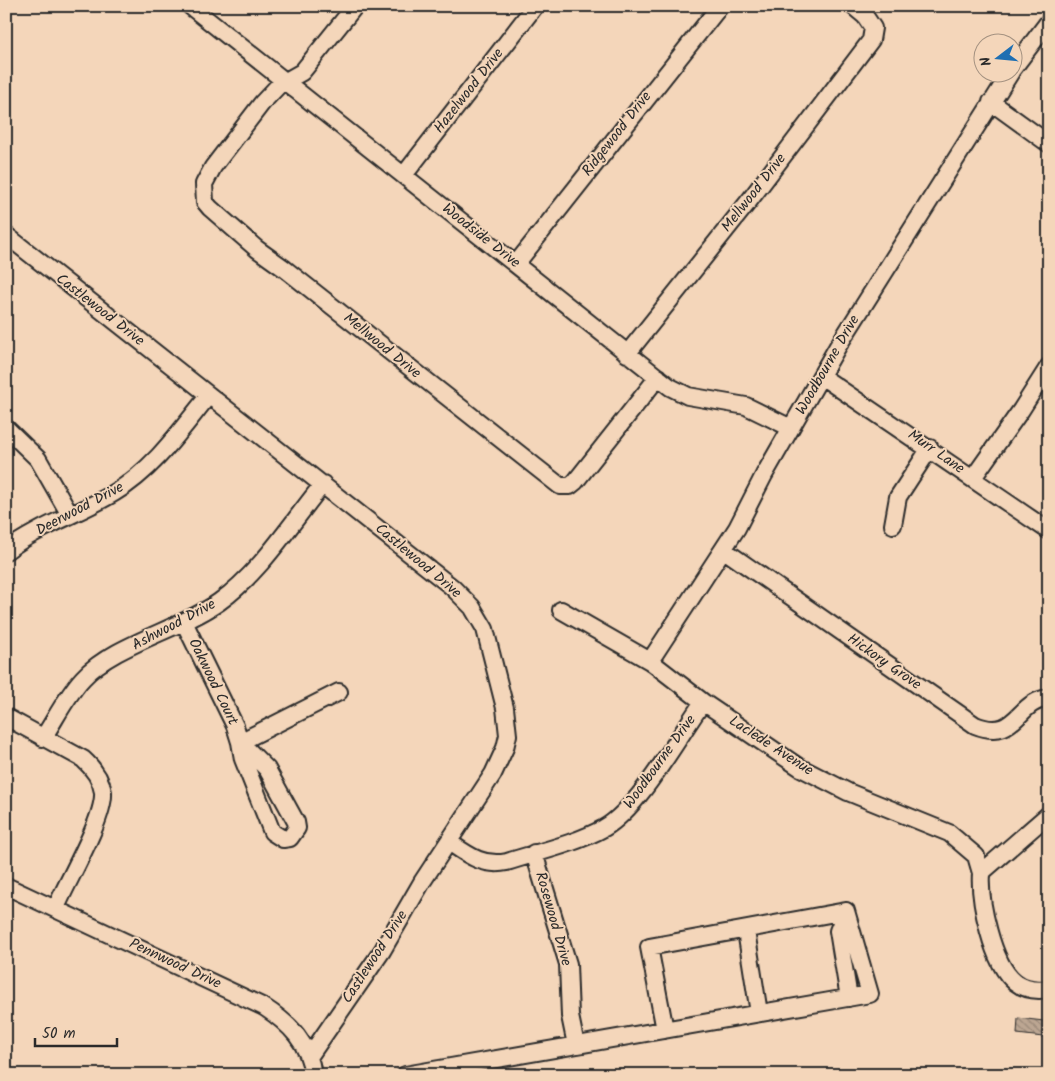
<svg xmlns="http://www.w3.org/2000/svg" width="1055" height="1081" font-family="Kalam,sans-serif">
<defs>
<pattern id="building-back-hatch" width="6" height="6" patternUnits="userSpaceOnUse" patternTransform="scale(1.25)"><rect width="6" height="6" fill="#bca692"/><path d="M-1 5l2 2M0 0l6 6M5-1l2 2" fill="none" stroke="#998777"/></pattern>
</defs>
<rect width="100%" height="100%" fill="#f4d6ba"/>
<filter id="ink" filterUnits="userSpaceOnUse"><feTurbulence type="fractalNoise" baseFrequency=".02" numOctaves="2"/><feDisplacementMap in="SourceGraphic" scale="10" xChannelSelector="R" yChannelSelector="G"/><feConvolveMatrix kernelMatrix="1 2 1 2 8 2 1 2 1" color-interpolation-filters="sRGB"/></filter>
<g filter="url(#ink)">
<path fill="url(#building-back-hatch)" stroke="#2b2b2b" d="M1018,1018L1044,1021L1043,1037L1017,1034Z"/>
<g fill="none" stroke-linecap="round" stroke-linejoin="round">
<g stroke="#2b2b2b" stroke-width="20">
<path id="minor" d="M190,6L670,387L688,396L746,406L791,428
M355,6L302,72L279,85L262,103L213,167L204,184L205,202L210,208L257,249L285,269L560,486H570L575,482L658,377
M1012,70L1049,21
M991,102L1049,144
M404,175L535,6
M6,235L452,587L472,607L485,629L505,708L508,735L505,748L493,774L422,882L382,951L309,1057
M516,264L720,6
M627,354L749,201L871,40L873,28L865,16L853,6
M821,376L1049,531
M6,428L38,459L70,515
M973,478L1021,410L1049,366
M893,525L898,497L930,448
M724,550L975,725C1017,742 1016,701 1049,698
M6,551C39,526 79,514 114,493C154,469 180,431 209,395
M561,610L650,661L703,702L799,767L848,792L949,833L976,856L981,873
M184,622L235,726L240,742L339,692
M650,661L737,528L764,475L838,346L1011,72
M6,717L83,759C93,768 101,779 103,792C105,818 67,881 56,908
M43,738C56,718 67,695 83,678C113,645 181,629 219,602C261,572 291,523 323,484
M240,742L267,769L296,822L297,828L290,838L283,839L272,832L243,759Z
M1049,814L981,873C979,900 992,964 1015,982C1025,990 1037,991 1049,989
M449,842C468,855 483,867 507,862C538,852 575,844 604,828C640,807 678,737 703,702
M534,853L568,964L570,1016L576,1045
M6,886L264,1007C290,1024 309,1043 313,1075
M746,931L759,1013
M665,1030L649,947L846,911
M405,1075L870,994L846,911L838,931L849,998"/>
</g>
<use href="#minor" stroke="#f4d6ba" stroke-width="16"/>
</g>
</g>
<g text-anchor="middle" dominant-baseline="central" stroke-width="4" stroke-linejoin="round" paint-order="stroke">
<g font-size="15" fill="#2b2b2b" stroke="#f4d6ba">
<text transform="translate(469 91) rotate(-52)">Hazelwood Drive</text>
<text transform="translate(617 134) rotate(-52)">Ridgewood Drive</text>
<text transform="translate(754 193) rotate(-52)">Mellwood Drive</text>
<text transform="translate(481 236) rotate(38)">Woodside Drive</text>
<text transform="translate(100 310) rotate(38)">Castlewood Drive</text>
<text transform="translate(382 346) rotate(39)">Mellwood Drive</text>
<text transform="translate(828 365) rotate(-60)">Woodbourne Drive</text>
<text transform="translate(936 452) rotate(35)">Murr Lane</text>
<text transform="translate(80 509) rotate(-28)">Deerwood Drive</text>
<text transform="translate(418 561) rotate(40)">Castlewood Drive</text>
<text transform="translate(174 625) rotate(-28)">Ashwood Drive</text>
<text transform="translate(884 662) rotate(35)">Hickory Grove</text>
<text transform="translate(213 682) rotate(64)">Oakwood Court</text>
<text transform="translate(771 746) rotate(33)">Laclede Avenue</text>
<text transform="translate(660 762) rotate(-54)">Woodbourne Drive</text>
<text transform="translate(553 919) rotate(74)">Rosewood Drive</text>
<text transform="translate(375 957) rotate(-57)">Castlewood Drive</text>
<text transform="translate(175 964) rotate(25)">Pennwood Drive</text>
</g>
</g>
<rect width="1055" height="1081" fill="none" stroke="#f4d6ba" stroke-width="25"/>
<rect x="12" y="12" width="1030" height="1056" fill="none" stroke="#2b2b2b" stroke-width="2" filter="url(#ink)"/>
<g transform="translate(998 58) rotate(254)"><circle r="24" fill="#f4d6ba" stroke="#a49281"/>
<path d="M0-4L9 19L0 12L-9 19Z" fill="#1f6fb2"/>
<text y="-8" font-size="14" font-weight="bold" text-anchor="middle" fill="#2b2b2b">N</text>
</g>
<path d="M35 1038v8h82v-8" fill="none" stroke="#2b2b2b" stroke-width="2.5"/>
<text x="42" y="1038" font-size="15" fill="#2b2b2b" stroke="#f4d6ba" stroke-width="4" paint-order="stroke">50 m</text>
</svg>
